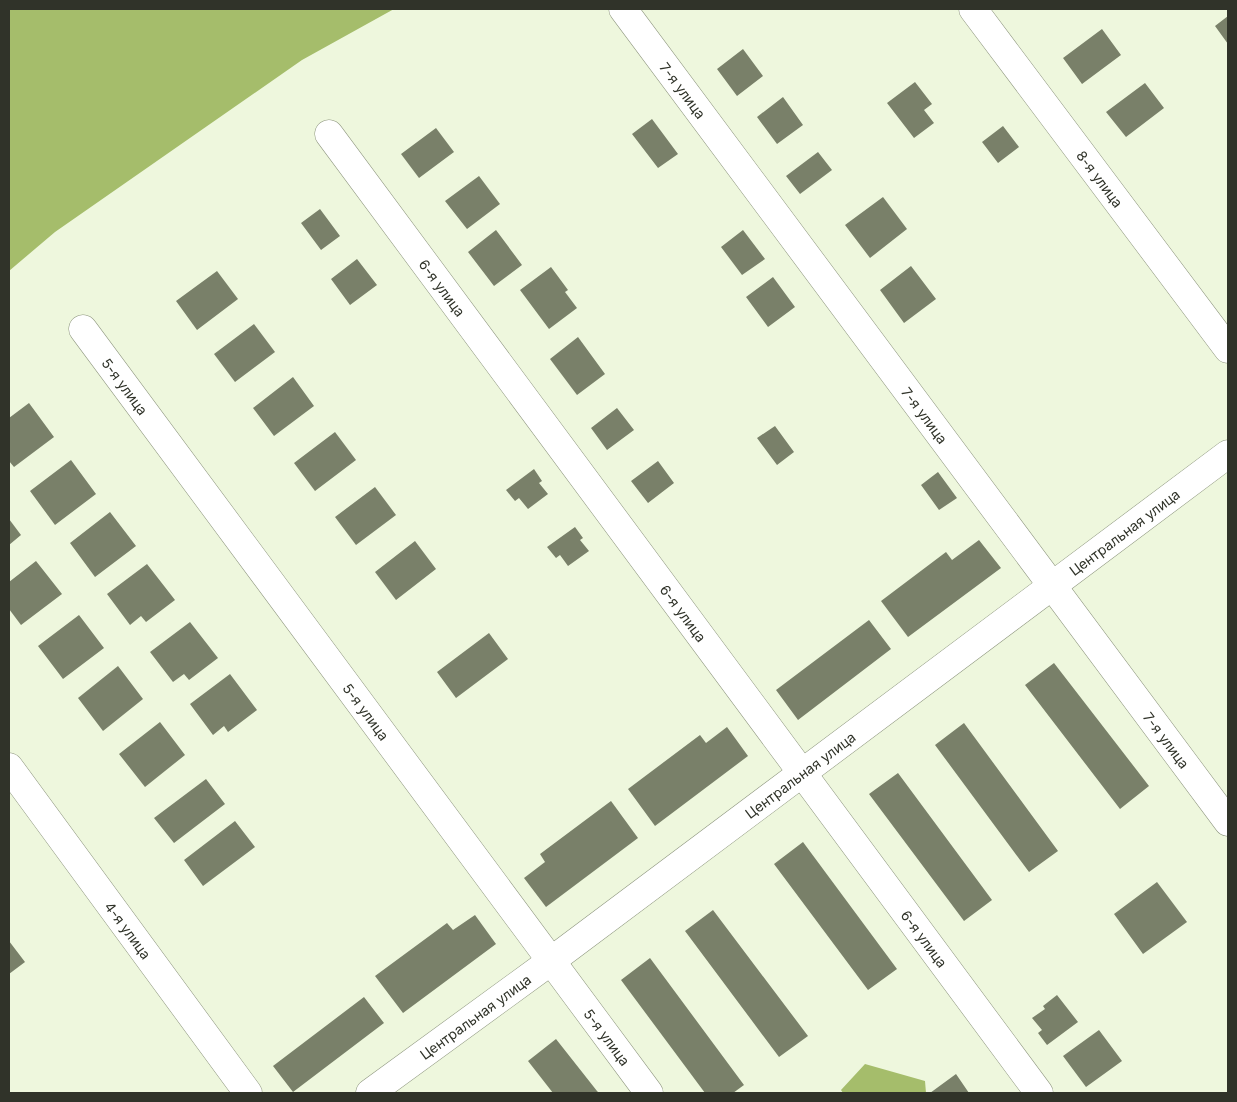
<svg xmlns="http://www.w3.org/2000/svg" width="1237" height="1102" font-family="Inter,sans-serif">
<rect width="100%" height="100%" fill="#eef7dd"/>
<path fill="#a5bd6b" d="M9,9H394L302,60L55,232L9,271Z
M865,1064L925,1081L926,1093H843L841,1090Z"/>
<path fill="#798069" d="M1228,16V44L1215,26Z
M1102,29L1121,55L1082,84L1063,58Z
M743,49L763,76L737,96L717,69Z
M915,82L932,104L924,110L934,123L914,138L887,103Z
M1145,83L1164,108L1126,137L1106,112Z
M783,97L803,125L777,144L757,117Z
M652,119L678,154L658,168L632,134Z
M1003,126L1019,147L998,163L982,142Z
M436,128L454,152L419,178L401,154Z
M818,152L832,170L800,194L786,176Z
M479,176L500,204L467,229L445,201Z
M883,197L907,229L870,258L845,225Z
M320,209L340,236L321,250L301,223Z
M496,230L522,265L494,286L468,252Z
M743,230L765,259L742,275L721,247Z
M357,259L377,285L350,305L331,279Z
M911,266L936,299L904,323L880,290Z
M551,267L568,290L565,292L577,308L549,329L520,290Z
M217,271L238,299L197,330L176,301Z
M773,277L795,307L768,327L746,297Z
M254,324L275,352L235,382L214,354Z
M578,337L605,374L577,395L550,359Z
M293,377L314,406L274,436L253,408Z
M29,403L54,437L14,467L9,461V418Z
M617,408L634,430L607,450L591,428Z
M775,426L794,452L777,465L757,438Z
M335,432L356,460L315,491L294,463Z
M71,460L96,494L55,525L30,491Z
M658,461L674,483L648,503L631,481Z
M534,469L542,481L539,483L548,494L528,509L519,498L515,501L506,490Z
M938,472L957,498L939,510L921,485Z
M375,487L396,515L356,545L335,517Z
M110,512L136,546L95,577L70,543Z
M9,519L21,535L9,545Z
M575,527L583,538L580,540L589,551L568,566L560,555L556,558L547,547Z
M979,540L1001,568L908,637L881,601L946,552L952,560Z
M415,541L436,569L396,600L375,572Z
M36,561L62,594L21,625L9,609V582Z
M147,564L175,600L146,622L141,616L130,625L107,594Z
M79,615L104,648L63,679L38,646Z
M869,620L891,649L798,720L776,690Z
M190,622L218,658L189,680L184,674L173,682L150,652Z
M489,633L508,659L456,698L437,672Z
M1054,663L1149,786L1120,809L1025,685Z
M118,666L143,699L103,731L78,698Z
M230,674L257,710L228,732L224,726L213,735L190,704Z
M160,722L185,755L145,787L119,754Z
M964,723L1058,851L1029,872L935,745Z
M727,727L748,756L655,826L628,789L700,735L706,743Z
M898,773L992,900L964,921L869,794Z
M206,779L225,804L174,843L154,818Z
M611,801L638,838L546,907L524,878L545,862L540,854Z
M235,821L255,847L203,886L184,860Z
M803,842L897,969L868,990L774,864Z
M1157,882L1187,922L1143,954L1114,914Z
M713,910L808,1036L779,1057L685,931Z
M475,915L496,944L403,1013L375,976L447,923L453,930Z
M9,941L25,962L9,974Z
M650,958L744,1085L733,1093H705L621,980Z
M1057,995L1078,1022L1047,1045L1038,1033L1042,1030L1032,1018L1045,1009L1043,1006Z
M364,997L384,1023L293,1092L273,1066Z
M1099,1030L1122,1061L1086,1087L1063,1056Z
M556,1039L597,1091L599,1093H553L528,1061Z
M956,1074L969,1093H930Z"/>
<g fill="none" stroke-linecap="round" stroke-linejoin="round">
<g stroke="#8e967f" stroke-width="29">
<g id="minor">
<path id="s1" d="M623,9L1228,822"/>
<path id="s2" d="M973,9L1228,349"/>
<path id="s3" d="M329,134L1039,1093"/>
<path id="s4" d="M83,329L649,1093"/>
<path id="s5" d="M9,767L248,1093"/>
<path id="s6" d="M370,1093L551,961L1228,454"/>
</g>
</g>
<use href="#minor" stroke="#fff" stroke-width="28"/>
</g>
<g text-anchor="middle" dominant-baseline="central" stroke-width="4" stroke-linejoin="round" paint-order="stroke">
<g font-size="14" fill="#303329" stroke="#eef7dd">
<text stroke="none"><textPath href="#s1" startOffset="101">7-я улица</textPath></text>
<text stroke="none"><textPath href="#s2" startOffset="212">8-я улица</textPath></text>
<text stroke="none"><textPath href="#s3" startOffset="191">6-я улица</textPath></text>
<text stroke="none"><textPath href="#s4" startOffset="71">5-я улица</textPath></text>
<text stroke="none"><textPath href="#s1" startOffset="506">7-я улица</textPath></text>
<text stroke="none"><textPath href="#s6" startOffset="940">Центральная улица</textPath></text>
<text stroke="none"><textPath href="#s3" startOffset="596">6-я улица</textPath></text>
<text stroke="none"><textPath href="#s4" startOffset="476">5-я улица</textPath></text>
<text stroke="none"><textPath href="#s1" startOffset="911">7-я улица</textPath></text>
<text stroke="none"><textPath href="#s6" startOffset="535">Центральная улица</textPath></text>
<text stroke="none"><textPath href="#s5" startOffset="202">4-я улица</textPath></text>
<text stroke="none"><textPath href="#s3" startOffset="1001">6-я улица</textPath></text>
<text stroke="none"><textPath href="#s6" startOffset="130">Центральная улица</textPath></text>
<text stroke="none"><textPath href="#s4" startOffset="881">5-я улица</textPath></text>
</g>
</g>
<rect width="1237" height="1102" fill="none" stroke="#303329" stroke-width="20"/>
</svg>
